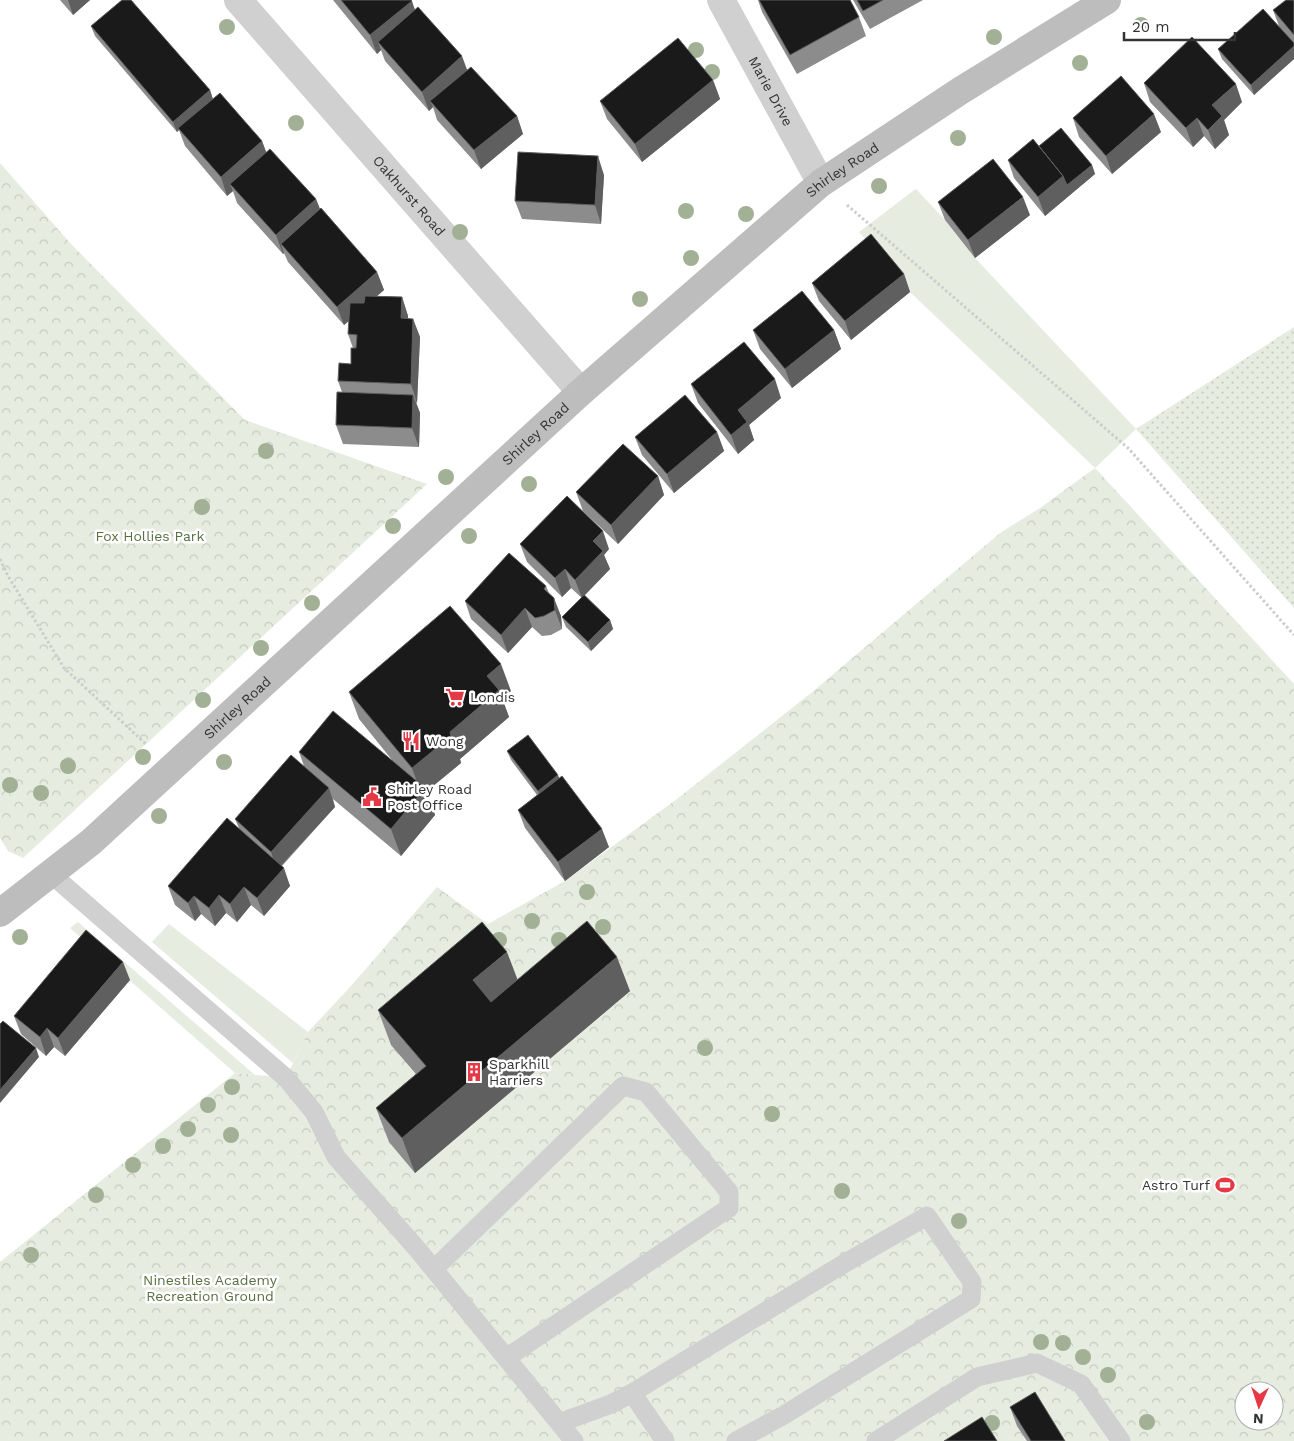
<svg xmlns="http://www.w3.org/2000/svg" width="1294" height="1441" font-family="'Work Sans',sans-serif">
<defs>
<pattern id="park-crowns" width="20" height="18" patternUnits="userSpaceOnUse" patternTransform="scale(1.25)"><rect width="20" height="18" fill="#e6ecdf"/><path d="M2 6a3 3 0 1 1 6 0M12 15a3 3 0 1 1 6 0" fill="none" stroke="#c6cbc0"/></pattern>
<pattern id="garden-dots" width="8" height="8" patternUnits="userSpaceOnUse" patternTransform="scale(1.25)"><rect width="8" height="8" fill="#e6ecdf"/><path d="M2 2h.1M6 6h.1" fill="none" stroke="#c6cbc0" stroke-width="1.8" stroke-linecap="round"/></pattern>
</defs>
<rect width="100%" height="100%" fill="#fff"/>
<path fill="#e6ecdf" d="M917,188L916,189L945,220L975,258L1136,429L1095,468L910,292L859,232Z
M78,922L255,1075L235,1073L70,928Z
M169,924L308,1032L293,1063L152,942Z"/>
<path fill="url(#park-crowns)" fill-rule="evenodd" d="M0,163L71,244L245,420L427,484L23,858L8,851L0,838Z
M1095,468L1294,684V1441H0V1262L235,1073L286,1078L308,1032L351,986L437,887L488,924L565,881L677,799L811,693L1000,533L1040,508ZM1244,1391H1274V1421H1244Z"/>
<path fill="url(#garden-dots)" d="M1294,327V608L1136,429Z"/>
<g fill="none" stroke-linecap="round" stroke-linejoin="round">
<path stroke="#cdcdcd" stroke-width="3" stroke-dasharray="2.5 2.5" stroke-linecap="butt" d="M847,205L1128,448L1294,635
M0,559L8,576L64,668L147,745"/>
<path stroke="#d0d0d0" stroke-width="19" d="M51,874L286,1078L314,1112L336,1157L418,1250L574,1441
M434,1269L623,1086L646,1092L729,1192V1208L506,1358
M632,1393L665,1441
M559,1423L611,1404L632,1393L840,1266L927,1216L972,1282L971,1299L784,1415L736,1441
M876,1441L977,1377L1037,1363L1081,1384L1121,1441"/>
<g stroke="#d0d0d0" stroke-width="28">
<path id="s1" d="M238,0L581,392"/>
<path id="s2" d="M721,0L821,183"/>
</g>
<path stroke="#bdbdbd" stroke-width="28" id="s3" d="M0,913L91,842L581,392L821,183L960,91L1107,0"/>
</g>
<g fill="#a2b095">
<circle cx="1141" cy="25" r="8"/>
<circle cx="227" cy="27" r="8"/>
<circle cx="994" cy="37" r="8"/>
<circle cx="696" cy="50" r="8"/>
<circle cx="1080" cy="63" r="8"/>
<circle cx="712" cy="72" r="8"/>
<circle cx="296" cy="123" r="8"/>
<circle cx="958" cy="138" r="8"/>
<circle cx="879" cy="186" r="8"/>
<circle cx="686" cy="211" r="8"/>
<circle cx="746" cy="214" r="8"/>
<circle cx="460" cy="232" r="8"/>
<circle cx="691" cy="258" r="8"/>
<circle cx="640" cy="299" r="8"/>
<circle cx="266" cy="451" r="8"/>
<circle cx="446" cy="477" r="8"/>
<circle cx="529" cy="484" r="8"/>
<circle cx="202" cy="507" r="8"/>
<circle cx="393" cy="526" r="8"/>
<circle cx="469" cy="536" r="8"/>
<circle cx="312" cy="603" r="8"/>
<circle cx="261" cy="648" r="8"/>
<circle cx="203" cy="700" r="8"/>
<circle cx="143" cy="757" r="8"/>
<circle cx="224" cy="762" r="8"/>
<circle cx="68" cy="766" r="8"/>
<circle cx="10" cy="785" r="8"/>
<circle cx="41" cy="793" r="8"/>
<circle cx="159" cy="816" r="8"/>
<circle cx="587" cy="892" r="8"/>
<circle cx="532" cy="921" r="8"/>
<circle cx="603" cy="927" r="8"/>
<circle cx="20" cy="937" r="8"/>
<circle cx="499" cy="940" r="8"/>
<circle cx="559" cy="940" r="8"/>
<circle cx="705" cy="1048" r="8"/>
<circle cx="232" cy="1087" r="8"/>
<circle cx="208" cy="1105" r="8"/>
<circle cx="772" cy="1114" r="8"/>
<circle cx="188" cy="1129" r="8"/>
<circle cx="231" cy="1135" r="8"/>
<circle cx="163" cy="1146" r="8"/>
<circle cx="133" cy="1165" r="8"/>
<circle cx="842" cy="1191" r="8"/>
<circle cx="96" cy="1195" r="8"/>
<circle cx="959" cy="1221" r="8"/>
<circle cx="31" cy="1255" r="8"/>
<circle cx="1041" cy="1342" r="8"/>
<circle cx="1063" cy="1343" r="8"/>
<circle cx="1083" cy="1357" r="8"/>
<circle cx="1108" cy="1375" r="8"/>
<circle cx="1147" cy="1422" r="8"/>
<circle cx="992" cy="1423" r="8"/>
</g>
<path fill="#8c8c8c" d="M60,0H90L73,15Z
M333,0H411L415,10L467,70L517,116L523,134L481,169L437,120L433,107L429,111L385,61L381,50L377,54Z
M758,0H850L859,17L866,36L797,74L762,12Z
M853,0H923L870,29Z
M1294,0V59L1254,95L1222,59L1218,49L1279,26L1273,10Z
M91,26L210,90L213,99L262,141L266,152L316,199L320,209L377,272L384,290L377,296L402,297L408,316V319H413L420,337L417,403L416,402L420,413L419,447L343,444L336,425L342,392L338,381L351,364L353,348L348,334L349,321L344,325L288,262L284,253L283,254L237,203L233,191L227,196L185,146L179,130L177,132L95,36Z
M713,80L720,99L642,162L607,119L600,101Z
M1144,83L1242,102L1224,120L1229,135L1215,149L1204,136L1193,147L1150,102Z
M1073,118L1161,132L1112,174L1079,137Z
M1039,146L1092,165L1095,174L1045,216L1014,178L1008,160Z
M604,175L601,224L522,219L515,201Z
M938,202L1030,215L975,258L945,220Z
M904,274L910,292L851,340L819,301L812,283Z
M753,330H834L841,349L792,388L760,349Z
M691,384L781,398L749,425L754,440L738,454L698,403Z
M717,432L724,451L674,493L642,455L635,437Z
M658,476L664,495L618,544L583,511L576,492Z
M520,544L609,549L604,555L610,569L585,595L610,620L613,629L591,651L566,627L562,617L582,598L571,588L562,597L527,562Z
M546,586L549,593L561,616L562,629L551,635L542,636L532,627L508,653L471,619L465,601Z
M511,691L502,698L509,717L460,759L461,763L427,791L435,815L401,856L333,799L335,807L282,866L290,886L264,916L251,905L237,922L226,913L215,926L201,914L195,921L175,905L168,886L239,828L235,819L304,766L299,752L392,760L359,719L349,692Z
M507,751L559,778L609,847L565,881L525,828L518,810L537,795L511,760Z
M130,980L65,1056L54,1047L46,1056L21,1034L14,1016Z
M517,980L630,991L415,1173L389,1142L376,1108L416,1074L391,1045L378,1010Z
M1010,1407L1065,1441H1027L1017,1426Z"/>
<path fill="#5f5f5f" d="M68,0H90L73,15Z
M412,1L418,20L378,42L381,50L377,54L370,35Z
M1294,46V59L1254,95L1251,85Z
M462,56L469,75L430,101L433,107L429,111L422,92Z
M713,80L720,99L642,162L635,144Z
M1236,84L1242,102L1224,120L1229,135L1215,149L1208,130L1212,105Z
M210,90L213,100L178,128L179,130L177,132L173,122Z
M1154,114L1161,132L1112,174L1106,156Z
M517,116L523,134L481,169L474,150Z
M1197,118L1204,136L1193,147L1186,128Z
M262,141L269,160L230,184L233,191L227,196L221,177Z
M598,156L604,175L601,224L595,205Z
M1092,165L1095,174L1045,216L1038,197L1063,176Z
M1023,197L1030,215L975,258L968,240Z
M316,199L323,217L281,244L284,253L283,254L276,235Z
M377,272L384,290L344,325L337,307Z
M904,274L910,292L851,340L845,321Z
M402,297L408,316V337L401,318Z
M413,319L420,337L417,403L411,384Z
M834,330L841,349L792,388L785,369Z
M775,379L781,398L749,425L754,440L738,454L731,435L738,410Z
M413,395L420,413L419,447L412,428Z
M717,432L724,451L674,493L667,474Z
M658,476L664,495L618,544L611,525Z
M603,531L609,549L604,555L610,569L582,598L575,580L593,541Z
M565,569L571,588L562,597L555,578Z
M554,598L561,616L562,629L555,610Z
M525,608L532,627L508,653L501,635Z
M610,620L613,629L591,651L588,642Z
M501,664L511,691L502,698L509,717L460,759L461,763L427,791L435,815L401,856L391,829L421,793L412,768L450,732L487,676Z
M558,775L562,785L541,800L538,791Z
M329,788L335,807L277,870L271,852Z
M602,829L609,847L565,881L558,862Z
M284,868L290,886L264,916L257,898Z
M244,887L251,905L237,922L230,904Z
M219,895L226,913L215,926L209,908Z
M194,896L201,914L195,921L188,903Z
M507,952L520,986L486,1015L473,980Z
M617,957L630,991L415,1173L402,1138Z
M123,962L130,980L65,1056L58,1038Z
M47,1028L54,1047L46,1056L40,1037Z
M36,1048L39,1057L0,1103V1090Z"/>
<path fill="#1a1a1a" stroke="#5f5f5f" d="M122,0H131L210,90L173,122L91,26Z
M341,0H411L412,1L370,35Z
M759,0H850L859,17L790,55Z
M857,0H883L863,11Z
M1286,0H1294V35L1273,10Z
M418,7L462,56L422,92L378,42Z
M1263,9L1294,43V46L1251,85L1218,49Z
M1192,37L1236,84L1212,105L1222,116L1208,130L1197,118L1186,128L1144,83Z
M678,38L713,80L635,144L600,101Z
M471,67L517,116L474,150L430,101Z
M1121,76L1154,114L1106,156L1073,118Z
M220,93L262,141L221,177L178,128Z
M1061,128L1092,165L1067,185L1063,176L1039,146Z
M1033,139L1063,176L1038,197L1008,160Z
M270,149L316,199L276,235L230,184Z
M518,152L598,156L595,205L515,201Z
M993,159L1023,197L968,240L938,202Z
M321,208L377,272L337,307L281,244Z
M871,234L904,274L845,321L812,283Z
M802,291L834,330L785,369L753,330Z
M365,296L402,297L401,318L413,319L411,384L338,381L339,363L351,364V348H356L357,335L348,334L350,303H364Z
M744,342L775,379L738,410L747,422L731,435L691,384Z
M337,392L413,395L412,428L336,425Z
M685,395L717,432L667,474L635,437Z
M623,444L658,476L611,525L576,492Z
M567,496L603,531L593,541L603,551L575,580L565,569L555,578L520,544Z
M509,553L546,586L544,589L554,598L555,610L544,616L535,618L525,608L501,635L465,601Z
M584,595L610,620L588,642L562,617Z
M450,606L501,664L487,676L499,690L450,732L451,736L412,768L349,692Z
M333,711L425,788L391,829L299,752Z
M528,735L558,775L538,791L507,751Z
M291,755L329,788L271,852L235,819Z
M562,776L602,829L558,862L518,810Z
M227,818L284,868L257,898L244,887L230,904L219,895L209,908L194,896L188,903L168,886Z
M587,921L617,957L402,1138L376,1108L426,1066L378,1010L482,922L507,952L473,980L491,1002Z
M86,930L123,962L58,1038L47,1028L40,1037L14,1016Z
M3,1021L36,1048L0,1090V1024Z
M1035,1392L1065,1441H1031L1010,1407Z
M982,1417L997,1441H944Z"/>
<defs>
<g id="supermarket-bare" transform="scale(1.5)"><path d="M-6-5.5h2.5l.6 2H6L4.5 2H-2.5L-4.4-4H-6ZM-1.5 3.2a1.3 1.3 0 1 0 .1 0ZM3 3.2a1.3 1.3 0 1 0 .1 0Z" fill="#e63946" stroke="#fff" stroke-width="2.5" paint-order="stroke"/></g>
<g id="restaurant-bare" transform="scale(1.5)"><path d="M-5-6h1v4h1v-4h1v4h1v-4h1v5L-1.5 .5V6h-2V.5L-5-1ZM5-6V6H3V1.5H1.5Q1.5-4 5-6Z" fill="#e63946" stroke="#fff" stroke-width="2.5" paint-order="stroke"/></g>
<g id="civic-bare" transform="scale(1.5)"><path d="M-.6-6.5H3V-4.5H.6V-3L4-1V1h2V6H-6V1h2V-1L-.6-3ZM-1.2 2.5V6h2.4V2.5Z" fill="#e63946" stroke="#fff" stroke-width="2.5" paint-order="stroke"/></g>
<g id="building-bare" transform="scale(1.5)"><path d="M-4-6H4V6H1V3H-1V6H-4ZM-2.5-4.3h1.7v1.8h-1.7ZM.8-4.3h1.7v1.8H.8ZM-2.5-1h1.7V.8h-1.7ZM.8-1h1.7V.8H.8Z" fill="#e63946" stroke="#fff" stroke-width="2.5" paint-order="stroke"/></g>
<g id="stadium-bare" transform="scale(1.5)"><path d="M0-5a6.5 5 0 1 0 0 10a6.5 5 0 1 0 0-10ZM-3.5-1.8h7v3.6h-7Z" fill="#e63946" stroke="#fff" stroke-width="2.5" paint-order="stroke"/></g>
</defs>
<g fill-rule="evenodd">
<use href="#supermarket-bare" x="455" y="697"/>
<use href="#restaurant-bare" x="411" y="741"/>
<use href="#civic-bare" x="372" y="797"/>
<use href="#building-bare" x="474" y="1072"/>
<use href="#stadium-bare" x="1225" y="1185"/>
</g>
<g text-anchor="middle" dominant-baseline="central" stroke-width="5" stroke-linejoin="round" paint-order="stroke">
<g font-size="14" fill="#333" stroke="#fff">
<text stroke="none"><textPath href="#s2" startOffset="104">Marie Drive</textPath></text>
<text stroke="none"><textPath href="#s3" startOffset="1124">Shirley Road</textPath></text>
<text stroke="none"><textPath href="#s1" startOffset="260">Oakhurst Road</textPath></text>
<text stroke="none"><textPath href="#s3" startOffset="719">Shirley Road</textPath></text>
<text stroke="none"><textPath href="#s3" startOffset="314">Shirley Road</textPath></text>
</g>
<g font-size="14" fill="#56703f" stroke="#fff">
<text x="150" y="536">Fox Hollies Park</text>
<text x="210" y="1280">Ninestiles Academy<tspan x="210" dy="16">Recreation Ground</tspan></text>
</g>
<g font-size="14" fill="#333" stroke="#fff" text-anchor="start">
<text x="470" y="697">Londis</text>
<text x="426" y="741">Wong</text>
<text x="387" y="789">Shirley Road<tspan x="387" dy="16">Post Office</tspan></text>
<text x="489" y="1064">Sparkhill<tspan x="489" dy="16">Harriers</tspan></text>
<text x="1210" y="1185" text-anchor="end">Astro Turf</text>
</g>
</g>
<g transform="translate(1259 1406) rotate(183)"><circle r="24" fill="#ffffff" stroke="#adadad"/>
<path d="M0-4L9 19L0 12L-9 19Z" fill="#e63946"/>
<text y="-8" font-size="14" font-weight="bold" text-anchor="middle" fill="#333333">N</text>
</g>
<path d="M1124 32v8h111v-8" fill="none" stroke="#333333" stroke-width="2.5"/>
<text x="1132" y="32" font-size="15" fill="#333333" stroke="#ffffff" stroke-width="4" paint-order="stroke">20 m</text>
</svg>
